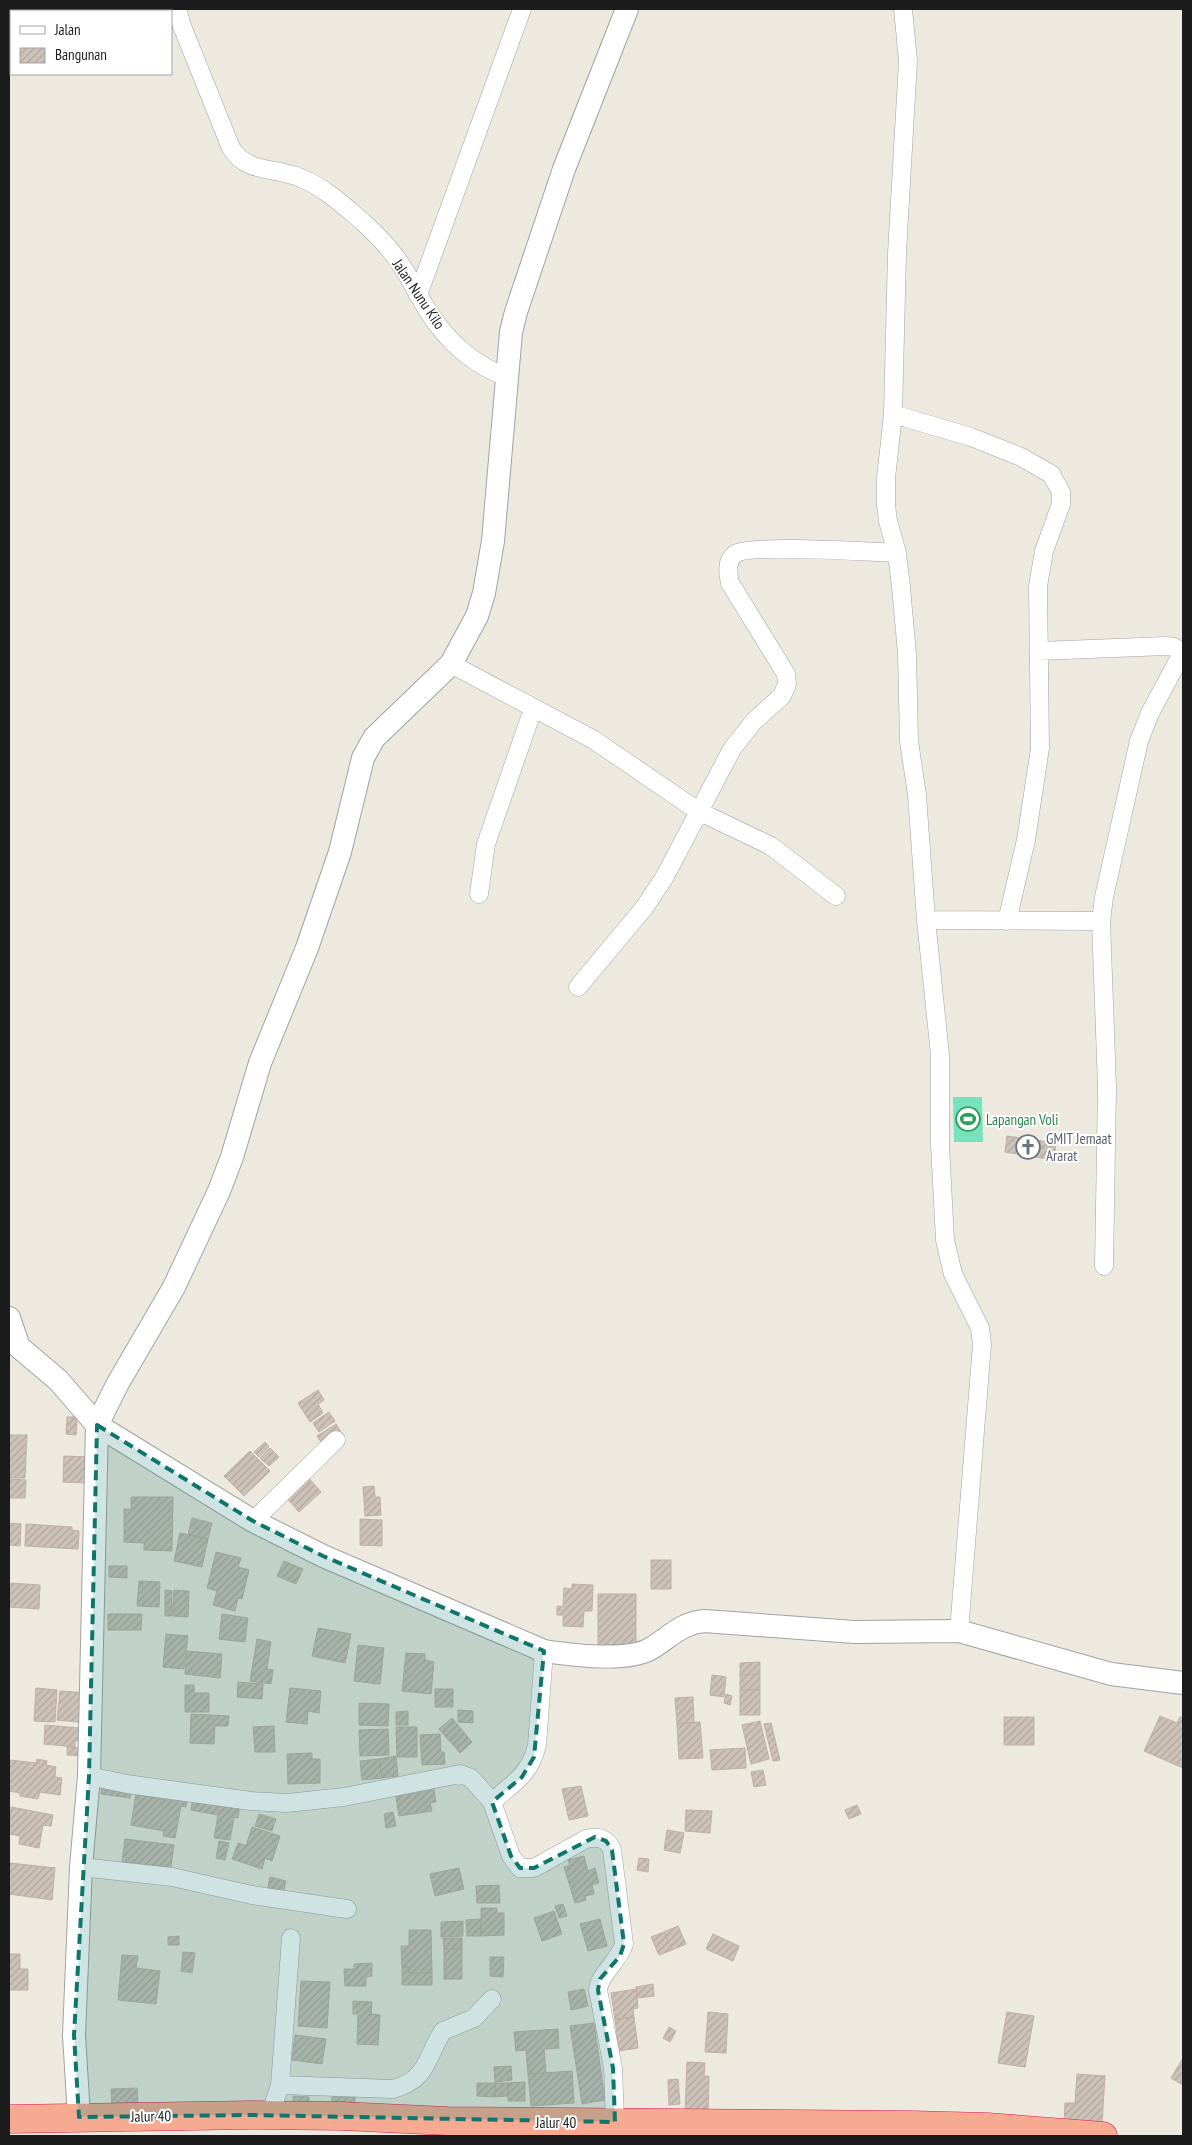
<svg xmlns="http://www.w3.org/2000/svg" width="1192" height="2145" font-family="'PT Sans Narrow',sans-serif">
<defs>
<pattern id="building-hatch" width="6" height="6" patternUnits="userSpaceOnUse" patternTransform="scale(1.25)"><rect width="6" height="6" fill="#cdc2b8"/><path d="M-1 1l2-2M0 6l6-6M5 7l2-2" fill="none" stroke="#afa69e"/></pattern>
</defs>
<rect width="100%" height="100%" fill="#ede9df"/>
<path fill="#76e3bd" d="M953,1097H982L983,1142H954Z"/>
<path fill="url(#building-hatch)" stroke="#c0afa1" d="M1007,1136L1056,1143L1054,1160L1005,1152Z
M318,1390L324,1400L318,1404L323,1413L310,1422L298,1403Z
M329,1412L335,1421L319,1432L313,1423Z
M67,1417H77L76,1435L66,1434Z
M336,1424L342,1434L324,1446L317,1436Z
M9,1435H27L25,1478H9Z
M265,1442L269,1447L259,1457L254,1452Z
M270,1448L279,1457L269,1466L260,1458Z
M250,1451L270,1471L244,1496L224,1476Z
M64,1456L88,1457L87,1483L63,1482Z
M306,1475L321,1492L299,1512L284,1495Z
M9,1479L26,1480L25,1498H9Z
M374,1486L375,1497H380L381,1515L365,1516L363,1487Z
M131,1497H173L172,1551L144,1550V1543L124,1542V1509H131Z
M192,1518L212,1523L208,1539L188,1535Z
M360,1519L382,1520V1546L360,1545Z
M9,1523L21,1524L20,1546L9,1545Z
M26,1524L72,1527V1530L79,1531L78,1549L25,1546Z
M180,1533L208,1539L202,1567L174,1561Z
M216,1552L241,1558L238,1567L249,1570L242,1599L238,1598L235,1611L213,1605L217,1591L207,1588Z
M651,1560H671V1589H651Z
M284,1561L303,1569L296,1584L277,1576Z
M109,1566H127V1578L109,1577Z
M139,1581L160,1582L159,1607L137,1606Z
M11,1583L40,1585L39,1609L9,1607Z
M572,1584L593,1585L592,1611H584L583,1627L563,1626V1615H557V1606L563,1607L564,1588L572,1589Z
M165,1590L172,1591L171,1616H165Z
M174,1590L189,1591L188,1617L172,1616Z
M598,1594H636V1647H598Z
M108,1614H142L141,1630H108Z
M222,1614L248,1618L245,1642L219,1639Z
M318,1628L351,1634L345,1663L312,1656Z
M166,1634L188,1636L184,1669L163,1667Z
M257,1639L271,1642L267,1669L273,1670L271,1684L250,1681Z
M358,1645L384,1648L380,1684L354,1681Z
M187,1651L222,1654L220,1678L185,1674Z
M406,1653L425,1654V1660L434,1662L431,1694L402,1691Z
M760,1662V1674L740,1675V1663Z
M760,1674V1690H740V1675Z
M712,1675L726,1677L724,1697L710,1695Z
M238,1682L263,1684L262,1699L237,1697Z
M185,1685H194V1693H209V1712H185Z
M36,1688L57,1690L55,1722L34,1721Z
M290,1688L321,1691L319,1713L308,1711L307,1724L286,1722Z
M435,1689H453V1707H435Z
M740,1690H760V1715H740Z
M60,1691L89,1693L87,1723L57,1720Z
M726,1694L732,1696L730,1705L724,1703Z
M693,1697L694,1723L677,1724L675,1698Z
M359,1703L389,1704L388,1726L359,1725Z
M458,1710L473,1711V1723L458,1722Z
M408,1711V1725H396V1712Z
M191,1714L229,1716L228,1726H215L214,1744L190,1743Z
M1160,1716L1177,1723L1180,1717L1183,1718V1768L1144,1751Z
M1004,1717H1034V1745H1004Z
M452,1718L472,1742L460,1753L439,1729Z
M760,1721L769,1759L751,1764L742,1725Z
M700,1722L703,1758L679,1759L677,1724Z
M771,1723L780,1760L773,1761L764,1724Z
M45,1725L80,1728L79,1741H75V1747L44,1744Z
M274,1726L275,1752H255L253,1727Z
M396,1727H417V1757H397Z
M388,1729L389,1755L360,1756L359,1730Z
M440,1734L441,1752H444L445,1764L422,1765L420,1735Z
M67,1747L86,1748V1756L67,1755Z
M745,1748L746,1768L712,1770L710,1750Z
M312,1753V1759H320V1783L288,1784L287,1754Z
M396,1756L398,1776L382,1778L379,1759Z
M37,1759L47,1761L46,1765L56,1767L55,1777L62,1778L60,1795L40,1792L38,1799L20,1796V1793L9,1791L10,1760L36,1763Z
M379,1759L382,1778L362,1780L360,1761Z
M763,1770L766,1785L754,1787L751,1772Z
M433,1784L436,1802L430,1803L432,1811L399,1816L395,1791Z
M102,1786L131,1790L130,1798L101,1794Z
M581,1786L588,1816L569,1820L562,1789Z
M136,1794L168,1800L169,1794L188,1798L186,1807L181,1806L175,1838L163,1836L164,1831L131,1825Z
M193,1797L240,1804L238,1818L234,1817L230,1840L214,1838L218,1815L191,1810Z
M857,1805L861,1814L849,1819L845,1810Z
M11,1807L53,1815L51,1826L43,1825L39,1848L19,1844L20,1836L9,1834Z
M686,1810L712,1811L710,1833L685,1831Z
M393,1812L396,1826L386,1828L384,1814Z
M259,1814L276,1819L272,1831L255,1826Z
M252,1827L280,1836L272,1861L265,1858L262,1869L232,1859L238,1843L246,1846Z
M667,1830L684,1833L680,1853L664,1850Z
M125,1839L174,1845L170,1874L158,1872V1866L122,1862Z
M219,1841L229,1843L225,1860L216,1858Z
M584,1856L588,1871L595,1868L599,1883L592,1885L594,1894L585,1896L586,1900L575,1903L564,1867L570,1865L568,1860Z
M639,1858L649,1859L648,1872L637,1870Z
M10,1863L55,1868L52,1900L9,1894Z
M459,1868L464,1889L435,1896L430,1874Z
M270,1877L286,1881L283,1894L267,1891Z
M499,1885L500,1903H477L476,1886Z
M563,1904L567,1916L559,1918L555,1906Z
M481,1908H497V1913H504V1935L481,1936Z
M554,1911L562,1934L542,1941L534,1918Z
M481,1919V1936H467L466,1920Z
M600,1919L607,1946L588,1951L580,1924Z
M463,1921V1936L441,1937V1922Z
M678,1926L686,1944L672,1950L664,1932Z
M409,1930H431L432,1973H409V1967H402L401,1946H409Z
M664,1932L672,1950L659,1955L651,1937Z
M713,1934L739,1946L733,1961L706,1949Z
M179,1936V1945H168V1937Z
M443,1938H462V1949H444Z
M444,1949H462V1979H444Z
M183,1952L195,1953L192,1973L181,1971Z
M9,1954H20V1969H28V1990H9Z
M122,1955L138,1956L136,1968L160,1971L156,2004L118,2000Z
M490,1957H504L503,1977L490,1976Z
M372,1963V1976L366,1977V1986H345L344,1969H354V1964Z
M402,1967H409V1973H432V1985H402Z
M301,1981L330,1982L327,2028L298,2026Z
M653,1984L654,1996L637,1998L636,1987Z
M584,1989L588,2006L571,2010L568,1992Z
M636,1989L638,2008L633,2009L634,2017L615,2019L611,1993Z
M353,2001L372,2002L371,2014L380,2015L378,2045L357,2044L358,2014H353Z
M708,2012L728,2014L726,2053L705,2052Z
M1007,2012L1034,2016L1025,2067L998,2063Z
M634,2017L638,2048L619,2051L615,2019Z
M594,2023L605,2100L582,2104L570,2026Z
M669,2027L676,2031L670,2042L663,2038Z
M558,2029L559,2048L544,2049L546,2073L528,2074L526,2050L516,2051L514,2032Z
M295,2035L326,2039L322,2064L292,2060Z
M1183,2058V2085L1171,2078Z
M687,2062L705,2063L704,2076H709L708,2114L685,2113Z
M511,2066L512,2080L495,2082L494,2067Z
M572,2071L574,2103L531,2106L528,2074Z
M1077,2074L1105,2076L1102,2124L1064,2122L1065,2103H1075Z
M678,2079L680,2104L669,2105L668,2080Z
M525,2082V2101H508V2083Z
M477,2083H495V2097L477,2096Z
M495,2083H508V2096L495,2097Z
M137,2088L138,2104L112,2105L111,2089Z
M293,2096L309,2097V2114H293Z
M332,2097H355V2114H332Z"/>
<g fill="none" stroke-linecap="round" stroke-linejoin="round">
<g stroke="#a2a2a2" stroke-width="19">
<path id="minor" d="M177,9L182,26L231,148C247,174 276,167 301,178C324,187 344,206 363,222C376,234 392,250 401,265C411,279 418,296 428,311C446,340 475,367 508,377
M903,9L908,61L897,253L893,414L886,478V505L888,521L897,553L901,587L907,654L909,741L917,795L926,920L940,1055V1145L945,1240L953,1274L980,1328L982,1344L959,1631
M418,295L522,9
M893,414L971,437L1021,457L1051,474L1061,492V504L1044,551L1038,586L1040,748L1026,840L1007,921
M451,664L594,740L698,811L771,846L836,896
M479,894L486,844L533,709
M926,920L1101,921L1104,897L1139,741L1150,713L1179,659L1180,651L1174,647L1166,646L1039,651
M1101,921L1107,1087L1104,1266
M578,987L644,908L664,878L732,749L754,721L782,696L787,684L786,674L730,583C728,573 726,561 735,554C749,544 873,552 897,553
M253,1521L336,1440
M544,1651L537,1745C530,1775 513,1783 492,1802L511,1856L520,1868H534L586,1839C598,1836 607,1838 612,1850L624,1944C618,1963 599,1974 598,1990L613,2068L615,2122
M89,1776L127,1784L251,1801L287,1803L344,1797L460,1774L471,1778L492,1802
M81,1867L172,1877L252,1895L347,1909
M280,2085L393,2089C428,2080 426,2057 443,2031L474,2018L492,1999
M270,2115L280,2085L291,1938"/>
</g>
<g stroke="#a2a2a2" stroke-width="24">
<path id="tertiary" d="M9,1318L19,1347L58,1380L97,1425L253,1521L323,1556L544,1651C570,1655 627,1662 650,1649C669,1638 681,1623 704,1621L854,1632L959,1631L1111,1674L1183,1683
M79,2117L74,2035L81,1867L89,1776L97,1425L118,1383L174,1287L219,1191L232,1157L260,1063L307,948L340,852L363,758L374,738L451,664L477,616L484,593L493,541L511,332L516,312L564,169L627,9"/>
</g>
<g stroke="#e01755" stroke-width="29">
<path id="trunk" d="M9,2119L251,2115L341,2116L447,2121L911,2125L987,2127L1103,2136"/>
</g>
<use href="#minor" stroke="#fff" stroke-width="18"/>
<use href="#tertiary" stroke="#fff" stroke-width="22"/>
<use href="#trunk" stroke="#f6aa91" stroke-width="28"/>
</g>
<path fill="#0f766e" fill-opacity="0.2" stroke="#0f766e" stroke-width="4" stroke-dasharray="10 6" stroke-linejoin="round" d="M97,1425L253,1521L323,1556L544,1651L534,1757L522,1777L492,1802L511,1856L520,1868H534L595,1837L606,1841L612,1850L624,1944L620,1956L600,1979L598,1990L613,2068L615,2122L251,2115L79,2117L74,2035L89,1776Z"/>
<defs>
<g id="stadium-ring" transform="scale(1.25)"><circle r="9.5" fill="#fff" stroke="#2e9e5b" stroke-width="1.5"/><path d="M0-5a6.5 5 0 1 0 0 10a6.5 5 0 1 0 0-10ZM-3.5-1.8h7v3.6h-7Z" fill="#2e9e5b"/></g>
<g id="church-ring" transform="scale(1.25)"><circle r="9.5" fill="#fff" stroke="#6b7280" stroke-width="1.5"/><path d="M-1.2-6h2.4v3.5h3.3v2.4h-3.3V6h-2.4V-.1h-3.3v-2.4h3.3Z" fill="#6b7280"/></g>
</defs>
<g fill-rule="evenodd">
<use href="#stadium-ring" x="968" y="1119"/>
<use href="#church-ring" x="1028" y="1147"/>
</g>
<g text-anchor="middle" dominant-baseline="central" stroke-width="4" stroke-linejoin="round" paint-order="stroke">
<g font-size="15" fill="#1b1b1b" stroke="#fff">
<text transform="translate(419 294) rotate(56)">Jalan Nunu Kilo</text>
<text transform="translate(151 2116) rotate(-1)">Jalur 40</text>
<text x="556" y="2122">Jalur 40</text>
</g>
<g font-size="15" fill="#27864d" stroke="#fff" text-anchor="start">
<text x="986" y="1119">Lapangan Voli</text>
</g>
<g font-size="15" fill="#5b616d" stroke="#fff" text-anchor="start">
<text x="1046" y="1138">GMIT Jemaat<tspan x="1046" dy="17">Ararat</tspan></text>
</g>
</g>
<rect width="1192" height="2145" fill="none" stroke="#1b1b1b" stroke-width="20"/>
<rect x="10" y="10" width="162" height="65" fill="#ffffff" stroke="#a4a4a4"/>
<rect x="20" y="26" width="25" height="8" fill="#ffffff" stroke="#a4a4a4"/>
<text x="55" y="35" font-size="15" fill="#1b1b1b">Jalan</text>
<rect x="20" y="48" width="25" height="15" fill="url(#building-hatch)" stroke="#a4a4a4"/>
<text x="55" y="60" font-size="15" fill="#1b1b1b">Bangunan</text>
</svg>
